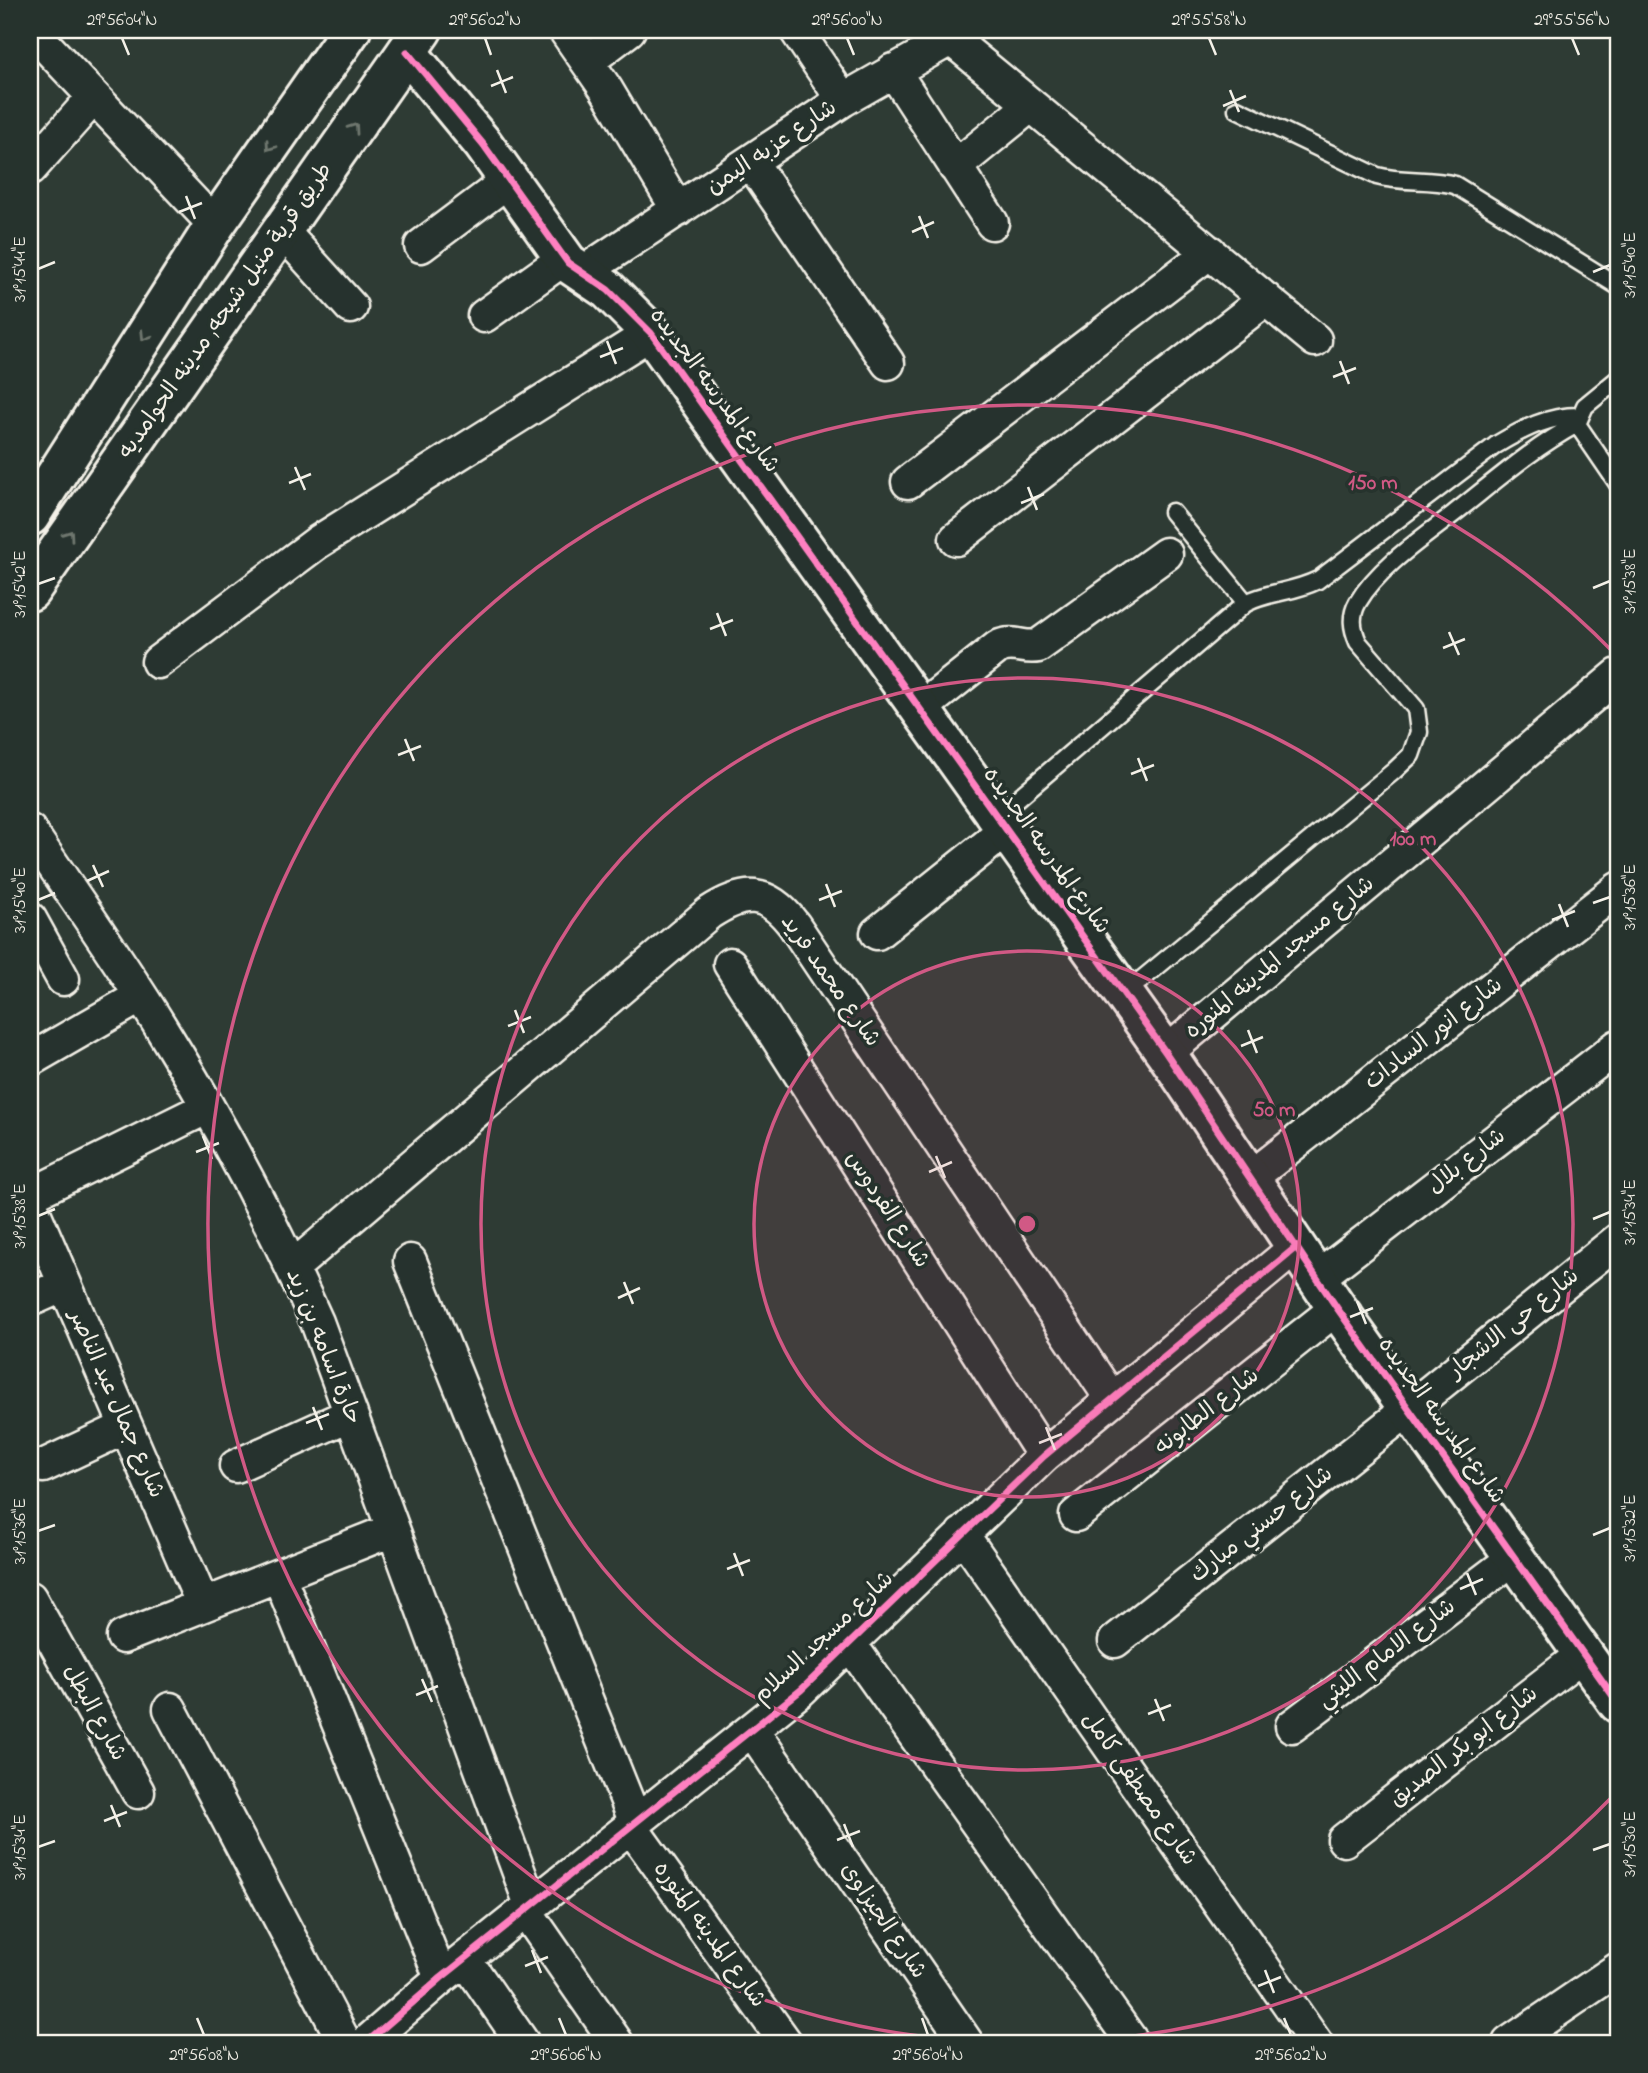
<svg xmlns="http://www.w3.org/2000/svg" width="1648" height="2073" font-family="'Indie Flower','Playpen Sans Arabic',sans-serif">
<rect width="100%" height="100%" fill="#2e3b34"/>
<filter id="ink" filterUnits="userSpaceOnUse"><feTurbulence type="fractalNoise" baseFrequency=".0143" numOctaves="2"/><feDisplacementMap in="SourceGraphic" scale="14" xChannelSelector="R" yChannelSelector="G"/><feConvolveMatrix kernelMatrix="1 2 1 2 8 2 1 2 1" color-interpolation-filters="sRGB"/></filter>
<g filter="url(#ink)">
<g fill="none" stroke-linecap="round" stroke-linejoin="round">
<g stroke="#f4f1e8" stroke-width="21">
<path id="service" d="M1237,109L1377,176C1403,183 1429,178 1455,185L1618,286
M1618,379L1585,406L1577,424L1618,484
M1172,512L1246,603
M997,816L1246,603C1270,591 1292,593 1318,580L1496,445C1523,429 1547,416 1579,416
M1124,994L1394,771L1411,755L1419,732L1416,709L1358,642C1352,628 1350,616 1358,602C1378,568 1421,539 1452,515C1493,483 1531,449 1577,424"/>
</g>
<g stroke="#f4f1e8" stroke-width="37">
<path id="minor" d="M31,30L215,225
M565,30L606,89L678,210
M796,30L843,100
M950,38L1315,340
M588,61L629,30
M893,70L992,223
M751,162L888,363
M955,167L1031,105
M30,169L94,97
M283,232L351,307
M421,246L509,180
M582,273L843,100L966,30
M484,316L565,258
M908,482L1210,252
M956,539L1266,299
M158,662L318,542L651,333
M920,709L998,647C1013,640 1023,649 1038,646L1166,554
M30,831C73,895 119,959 160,1026C219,1121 271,1220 317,1322L531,1905
M30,919L63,979
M877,933L1006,830
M730,964L1044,1456
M1166,1053L1618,675
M30,1060L141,996
M1249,1179L1618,889
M30,1195L208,1107
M30,1203L203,1605
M410,1261L636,1823
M292,1268L709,913C744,890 767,889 794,925L1111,1398
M1316,1279L1618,1046
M30,1300L64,1285
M43,1466L126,1427
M236,1466L351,1414
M1076,1515L1337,1308
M962,1534L1316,2043
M279,1576L441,1978
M30,1598L138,1792
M123,1637L392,1530
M1115,1641L1410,1408L1618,1240
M850,1644L1133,2043
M170,1709L345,2043
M1292,1726L1515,1557
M752,1730L967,2043
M631,1827L786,2043
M1344,1840L1583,1654
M525,1910L617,2043
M465,1959L523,2043
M366,2043L441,1978L801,1690L1044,1456L1295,1248
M1509,2043L1618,1969"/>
</g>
<g stroke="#f4f1e8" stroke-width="44">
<path id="tertiary" d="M407,52L483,144L568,263L608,290L651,333L1166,1053L1337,1308L1618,1703"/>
</g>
<g stroke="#f4f1e8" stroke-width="44">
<path id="secondary" d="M30,516L215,225L351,30
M30,591L422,30"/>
</g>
<use href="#service" stroke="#26332d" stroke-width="16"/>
<use href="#minor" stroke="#26332d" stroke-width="32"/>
<use href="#tertiary" stroke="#26332d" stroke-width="38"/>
<use href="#secondary" stroke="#26332d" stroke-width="38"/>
<g stroke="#26332d" stroke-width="11">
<path id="cycleway" d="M407,52L483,144L568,263L608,290L651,333L1166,1053L1337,1308L1618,1703
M366,2043L441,1978L801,1690L1044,1456L1295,1248"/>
</g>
<use href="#cycleway" stroke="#ff80c0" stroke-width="7"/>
</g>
<defs><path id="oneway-chevron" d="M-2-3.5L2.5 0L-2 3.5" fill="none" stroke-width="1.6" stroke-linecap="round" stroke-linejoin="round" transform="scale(1.75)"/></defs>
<g stroke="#6e766e">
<use href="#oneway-chevron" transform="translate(354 128) rotate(-55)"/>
<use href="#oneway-chevron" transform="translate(270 146) rotate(125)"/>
<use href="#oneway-chevron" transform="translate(145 336) rotate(122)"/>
<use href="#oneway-chevron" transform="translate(69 535) rotate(-55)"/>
</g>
</g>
<path fill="none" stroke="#f4f1e8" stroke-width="2.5" d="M122,38L129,55M485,38L491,55M847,38L854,55M1209,38L1216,55M1572,38L1579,55M497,70L506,93M491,86L513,77M1230,90L1239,112M1223,106L1246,96M186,196L195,219M179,212L202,203M919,216L928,238M912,232L934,222M38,269L55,262M1593,272L1610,265M607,341L616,364M600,357L623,348M1340,361L1349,384M1333,377L1356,368M295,467L305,490M289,483L311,474M1028,487L1037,510M1021,503L1044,494M38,584L55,578M1593,588L1610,581M717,613L726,636M710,629L733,620M1449,632L1459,655M1443,648L1465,639M405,739L414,761M398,755L421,746M1138,758L1147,781M1131,774L1154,765M93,865L103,887M87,881L109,871M826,884L835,907M38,900L55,893M819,900L842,891M1593,903L1610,897M1559,904L1568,927M1552,920L1575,911M515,1010L524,1033M508,1026L531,1017M1248,1030L1257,1053M1241,1046L1263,1037M203,1136L212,1159M196,1152L219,1143M936,1156L945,1178M929,1172L952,1162M38,1216L55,1209M1593,1219L1610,1212M624,1282L633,1304M618,1298L640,1288M1357,1301L1366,1324M1350,1317L1373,1308M313,1407L322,1430M306,1423L329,1414M1046,1427L1055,1450M1039,1443L1062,1434M38,1531L55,1525M1593,1535L1610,1528M734,1553L743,1576M727,1569L750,1560M1467,1573L1476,1595M1460,1589L1483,1579M422,1679L432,1702M416,1695L438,1686M1155,1699L1164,1721M1148,1714L1171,1705M111,1805L120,1827M104,1821L127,1812M844,1824L853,1847M837,1840L860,1831M38,1847L55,1841M1593,1850L1610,1844M532,1950L541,1973M525,1966L548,1957M1265,1970L1274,1993M1258,1986L1281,1977M197,2018L204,2035M559,2018L566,2035M922,2018L928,2035M1284,2018L1291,2035"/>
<circle cx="1027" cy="1224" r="273" fill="#d15985" fill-opacity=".12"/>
<g fill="none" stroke="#d15985" stroke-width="3.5">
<circle cx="1027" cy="1224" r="273"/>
<circle cx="1027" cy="1224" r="546"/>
<path d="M1616 1793A819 819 0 1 1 1616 655"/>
</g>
<g text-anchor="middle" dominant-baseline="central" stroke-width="7" stroke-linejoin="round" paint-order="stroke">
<g font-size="23" fill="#f4f1e8" stroke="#26332d">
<text transform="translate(772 148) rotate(-34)">شارع عزبه اليمن</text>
<text transform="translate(226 311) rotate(-55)">طريق قرية منيل شيحه, مدينه الحوامديه</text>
<text transform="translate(714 391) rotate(53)">شارع المدرسه الجديده</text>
<text transform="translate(1046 851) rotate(54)">شارع المدرسه الجديده</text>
<text transform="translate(1280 958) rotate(-40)">شارع مسجد المدينه المنوره</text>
<text transform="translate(830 981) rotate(55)">شارع محمد فريد</text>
<text transform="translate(1434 1034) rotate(-38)">شارع انور السادات</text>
<text transform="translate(1467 1162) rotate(-38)">شارع بلال</text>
<text transform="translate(887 1210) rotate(57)">شارع الفردوس</text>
<text transform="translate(1514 1324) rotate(-39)">شارع حى الاشجار</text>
<text transform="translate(323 1347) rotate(68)">حارة اسامه بن زيد</text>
<text transform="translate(116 1404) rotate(66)">شارع جمال عبد الناصر</text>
<text transform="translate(1207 1412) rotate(-38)">شارع الطابونه</text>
<text transform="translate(1441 1421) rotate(54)">شارع المدرسه الجديده</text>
<text transform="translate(1262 1525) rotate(-38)">شارع حسني مبارك</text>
<text transform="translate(824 1638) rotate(-43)">شارع مسجد السلام</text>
<text transform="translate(1387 1654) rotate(-37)">شارع الامام الليثي</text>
<text transform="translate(94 1713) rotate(61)">شارع البطل</text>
<text transform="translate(1464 1747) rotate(-38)">شارع ابو بكر الصديق</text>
<text transform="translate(1139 1789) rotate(55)">شارع مصطفى كامل</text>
<text transform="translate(883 1921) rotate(56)">شارع الجيزاوى</text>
<text transform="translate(709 1935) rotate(54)">شارع المدينه المنوره</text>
</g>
</g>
<circle cx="1027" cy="1224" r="10" fill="#d15985" stroke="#26332d" stroke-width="3.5"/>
<g font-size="21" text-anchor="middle" font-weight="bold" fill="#d15985" stroke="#26332d" stroke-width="7" stroke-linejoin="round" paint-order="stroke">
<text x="1373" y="489">150 m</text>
<text x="1413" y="845">100 m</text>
<text x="1274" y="1116">50 m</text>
</g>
<rect width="1648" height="2073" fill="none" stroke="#26332d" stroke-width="77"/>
<rect x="38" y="38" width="1572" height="1997" fill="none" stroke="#f4f1e8" stroke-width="2.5"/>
<g font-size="18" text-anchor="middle" fill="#f4f1e8">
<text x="122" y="25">29°56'04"N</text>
<text x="485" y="25">29°56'02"N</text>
<text x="847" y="25">29°56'00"N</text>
<text x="1209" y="25">29°55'58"N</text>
<text x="1572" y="25">29°55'56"N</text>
<text transform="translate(1629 265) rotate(-90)" y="6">31°15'40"E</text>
<text transform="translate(19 269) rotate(-90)" y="6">31°15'44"E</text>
<text transform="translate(1629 581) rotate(-90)" y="6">31°15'38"E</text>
<text transform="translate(19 584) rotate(-90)" y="6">31°15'42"E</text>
<text transform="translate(1629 897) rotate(-90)" y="6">31°15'36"E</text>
<text transform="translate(19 900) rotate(-90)" y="6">31°15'40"E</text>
<text transform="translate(1629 1212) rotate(-90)" y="6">31°15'34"E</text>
<text transform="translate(19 1216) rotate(-90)" y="6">31°15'38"E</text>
<text transform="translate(1629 1528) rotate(-90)" y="6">31°15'32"E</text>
<text transform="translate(19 1531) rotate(-90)" y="6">31°15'36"E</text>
<text transform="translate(1629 1844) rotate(-90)" y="6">31°15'30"E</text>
<text transform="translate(19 1847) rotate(-90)" y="6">31°15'34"E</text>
<text x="204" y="2060">29°56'08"N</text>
<text x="566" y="2060">29°56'06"N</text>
<text x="928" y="2060">29°56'04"N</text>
<text x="1291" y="2060">29°56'02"N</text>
</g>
</svg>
